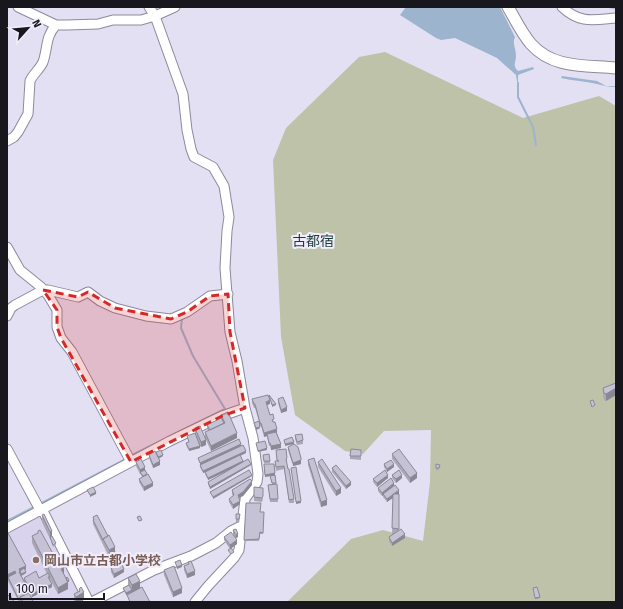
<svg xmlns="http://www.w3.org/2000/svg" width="623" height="609" font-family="'Fira Sans','Noto Sans JP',sans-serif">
<rect width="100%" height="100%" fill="#e4e0f3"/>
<path fill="#d9d3ed" d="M40,516H43L86,602H7V533Z"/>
<path fill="#bec2a8" d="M385,52L523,118L599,96L616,106V602H287L351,539L383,530L423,541L430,482L431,430L384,431L363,454L345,451L295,415L281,337L273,160L286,128L359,57Z"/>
<path fill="#9db4ce" d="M406,7H500L515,37C512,44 516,48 516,56C516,63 512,65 518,71L533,67L534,69L518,75V88L516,75L497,58L455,38L441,40L436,38L400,15Z
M562,76L597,81L606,86H616V87C609,87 604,86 597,84C585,81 573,81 561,78Z"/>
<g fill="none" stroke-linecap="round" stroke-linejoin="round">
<path stroke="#9db4ce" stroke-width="2" d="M518,83V97L533,127L536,145
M130,456L225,409L193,356L181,328L182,318
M40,504L124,460
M7,521L34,507"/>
<g stroke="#8d899b" stroke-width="11">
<path id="minor" d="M18,7L56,25H67L98,24L113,20H141L155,16L175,7
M149,7L155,16L183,94L187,130L191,149L194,157L213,167L224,186L229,217L227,231L225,268L230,332L237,361L245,408L253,438L258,474L257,482L245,499L239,550L234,558L208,586L195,602
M562,7C580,24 593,20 616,18
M7,141L14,137L18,132L28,114L30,81C33,74 40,69 43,62C48,48 45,37 56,25
M7,247L20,270L41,287L48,295L57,310V327L61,338L72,352L131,462
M7,316L11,308L15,305L43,290H48L78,297L88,292L100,301L115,308L146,316L171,319L187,312L210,296L228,294
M7,449L40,510
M42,509L89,602
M7,528L170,441L222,416L245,408
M92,602L154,570L191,556L216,543L231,531L241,526"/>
</g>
<g stroke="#8d899b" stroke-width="13">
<path id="major" d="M508,7C515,19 522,34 531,44C553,69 586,65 616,68"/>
</g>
<use href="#minor" stroke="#fff" stroke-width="9"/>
<use href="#major" stroke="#fff" stroke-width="11"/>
</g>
<path fill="#aaa7b7" d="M601,7H616V9Z
M616,383V395L606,401L604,400L603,395V388Z
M252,399L270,404L267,405L270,415L274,422L281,448L271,450L270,446H269L267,436L264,437L261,426H260V428L256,430L254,423L259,421L255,408H254L252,403Z
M278,399L287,411L281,413L278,403Z
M221,415L237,438L211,451L206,440V445L201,447L200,446V448L189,451L186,445V443L189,442L187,436L195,433V428L205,437V432L208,431L207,428V425L221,418Z
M295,435L303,440V444L297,445L295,439Z
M288,447L301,461V464L293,466L288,450Z
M276,450L287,458V462H286L294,499V503H289L284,469L276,471L275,461H277Z
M361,450V460L350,459V456Z
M246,453L240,456L243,462L251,465L210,489L208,484V482L233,468L208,480L205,474V472L230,460L203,473L200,467V465Z
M392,454L417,478L410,483L392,459Z
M149,455L163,456L159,458L160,465L153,468L149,458Z
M263,457L270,461V463H264Z
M308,460L327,505L321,507L308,465Z
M136,462L145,471L153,486L144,491L139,482V479L142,477L140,473V474L136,466Z
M318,462L341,493L336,496L318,467Z
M264,464H274L278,502H270L268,485L272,484L270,476L265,477Z
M384,464L394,467L387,472L384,467Z
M440,465L439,470H436V468Z
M332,468L351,485L346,489L332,472Z
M392,475L402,478L396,483L392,478Z
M388,478L377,487L373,482V479Z
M252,485L243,496L239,498L240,504L233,509L229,502V499L233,496L232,494V490Z
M394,485L398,494H399V531L405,538L392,546L389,541V537L394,534H392L393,497L387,502L383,497V495L382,496L378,491V488Z
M254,487L263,499L262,502L254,501Z
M246,503L260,512H264L263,534H260L259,541H244Z
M236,514L240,518L239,523L236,522Z
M42,515L52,531V536L56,545L53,547L50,538V539L42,522Z
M93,517L115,552L113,553L124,572L114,578L111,572V568H112L106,559V556L108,555L93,524Z
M233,530L238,537L236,538L233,534Z
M38,531L66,578L69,582H68V589L58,594L50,579L52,587L32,597L29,591L28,592L33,602H19L8,581V578L7,579V534L26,569L25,570L26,573L21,576L24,580V578H39L47,574L32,543V536L38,533Z
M224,537L237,544L230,549L224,540Z
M188,562L195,575L187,578L184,570V566L188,565Z
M164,570L182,593L173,597L164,575Z
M128,578L140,588L126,595L123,589V588L128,585Z
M79,589L84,599L79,602H75L74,601V594L79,592Z"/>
<path fill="#8b8895" d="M616,388V395L606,401V394Z
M270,400V404L266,405V402Z
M276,404V405L272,407V405Z
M287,407V411L281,413V410Z
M260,427V428L256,430V428Z
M277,429V433L267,436V434V436L264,437V433Z
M237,433V438L211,451V446Z
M206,440V445L201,447V442Z
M294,442V444L285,446V444Z
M241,444V446L200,465V463Z
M281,444V448L271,450V446Z
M200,446V448L189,451V449Z
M267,448V450L258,452V451Z
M246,451V453L203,473V471Z
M163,455V456L158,459V457Z
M301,458V464L293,466V463Z
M160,461V465L153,468V465Z
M243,461V463L208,480V478Z
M251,464V465L210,489V487Z
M394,464V467L387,472V469Z
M145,467V471L140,474V470Z
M275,473V475L265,477V475Z
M417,473V478L410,483V478Z
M252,475V476L213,499V497Z
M388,475V478L377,487V483Z
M402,475V478L396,483V479Z
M252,481V485L243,496L238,498V495Z
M351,482V485L346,489V486Z
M153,483V486L144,491V487Z
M394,483V486L382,496V493Z
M341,488V493L336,496V491Z
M399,490V494L387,502V499Z
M96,492V494L90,497V495Z
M327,500V505L321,507V502Z
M240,501V504L233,509V505Z
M301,501V503L296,504V502Z
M52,531V537L50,539V532Z
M238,534V537L236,538V535Z
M405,534V538L392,546V543Z
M237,540V544L230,549V545Z
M115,547V552L109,555V550Z
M182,565V567L177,569V567Z
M26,566V569L20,572V574L19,575V569Z
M64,568V574L61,569Z
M124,569V572L114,578V574Z
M15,571V574L7,579V575Z
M195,571V575L187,578V574Z
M26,572V573L21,576V574Z
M69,580V582H68V589L58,594V588L65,582Z
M140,581V588L132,592V585Z
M52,584V587L32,597V594Z
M29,588V591L26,593V589Z
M182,588V593L173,597V592Z
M132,590V592L126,595V593Z
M84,592V599L79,602H76V597Z
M540,597V598L535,599V598Z"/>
<path fill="#c6c2d5" stroke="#8b8895" d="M616,383V388L606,394L604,393L603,388Z
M268,395L270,400L266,402L270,415L273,414L274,419L272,420L273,422H275L277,429L264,433L261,423H260L255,404H254L252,399Z
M269,395L276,404L272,405Z
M283,397L287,407L281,410L278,399Z
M593,400L595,405L592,407L590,401Z
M228,412L237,433L211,446L205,432L225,423L221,415Z
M221,418L224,423L210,430L207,425Z
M259,421L260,427L256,428L254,423Z
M200,426L206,440L201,442L195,428Z
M276,432L281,444L271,446L270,443H269L267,434Z
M195,433L200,446L189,449L186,443L189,442L187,436Z
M302,434L303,440L297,442L295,435Z
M292,437L294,442L285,444L284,440Z
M239,439L241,444L200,463L198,458Z
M265,441L267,448L258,451L256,443Z
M294,444L298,447L301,458V460L293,463L288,447Z
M243,445L246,451L203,471L200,465Z
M286,449L287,458L286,459L288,469H289L294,499L289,500L284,466L276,467L275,461H279L277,460L276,450Z
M351,449L361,450V456H350Z
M399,449L417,473L410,478L392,454Z
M161,450L163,455L158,457L156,452Z
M155,451L160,461L153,465L149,455Z
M269,454L270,461H264L263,455Z
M240,455L243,461L208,478L205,472Z
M314,458L327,500L321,502L308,460Z
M141,459L145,467L140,470L136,462Z
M248,459L251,464L210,487L208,482Z
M322,459L341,488L336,491L318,462Z
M391,460L394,464L387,469L384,464Z
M264,464H274L275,473L265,475Z
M436,464L440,465L439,468H436Z
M336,465L351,482L346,486L332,468Z
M296,467L301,501L296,502L291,468Z
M145,470L147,474L143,476L140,472Z
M249,470L252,475L213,497L210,492Z
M385,470L388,475L377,483L373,479Z
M399,470L402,475L396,479L392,475Z
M148,474L153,483L144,487L139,479Z
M275,475L276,483H272L270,476Z
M391,478L394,483L382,493L378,488Z
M250,479L252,481L243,492L238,495L240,501L233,505L229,499L234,495L232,490Z
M277,484L278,499H270L268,485Z
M395,485L399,490L387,499L383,494Z
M93,487L96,492L90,495L87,490Z
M254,487L263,488V496L262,498L254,497Z
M393,494H399V529L392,528Z
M246,503H261L260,512H264L263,533L260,532L259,539L244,540Z
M44,514L52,531L50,532L42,515Z
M236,514H240L239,519H236Z
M97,515L108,536L103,539V540L93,520H94L93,517Z
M140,516L142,520L139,521L137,517Z
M236,529L238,534L236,535L233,530Z
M401,529L405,534L392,543L389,537Z
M40,530L57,561L60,560L64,568L61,569L68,582L58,588L32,536L38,533V531Z
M231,532L237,540L230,545L224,537Z
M8,533L26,566L19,569L20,571L19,572L26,585L27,584L24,578L36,571L39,578L48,573L50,577H48L52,584L32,594L29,588L26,589L28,593L20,597V599L19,600L8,577L16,573L15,571L7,575V534Z
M109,535L115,547L109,550L103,539Z
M52,536L56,543L53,545L50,537Z
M231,548L234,552L231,554L228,550Z
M113,552L114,553L116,552L124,569L114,574L111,568L114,567L106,556Z
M56,556L58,561H57L55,557Z
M180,560L182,565L177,567L175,562Z
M191,561L195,571L187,574L184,566L189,564L188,562Z
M174,566L182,588L173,592L164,570Z
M24,568L26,572L21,574L20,571Z
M136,574L140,581L132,585L128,578Z
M67,577L69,580L67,581L66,578Z
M129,585L132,590L126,593L123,588Z
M81,587L84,592L76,597L74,594L80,591L79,589Z
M142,587L150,602H130L127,595Z
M537,587L540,597L535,598L533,588Z
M29,593L33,601L31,602H23L20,597Z
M10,595L14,602H9L8,600L7,601V596Z"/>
<path fill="#d62828" fill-opacity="0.2" stroke="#d62828" stroke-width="3" stroke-dasharray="8 5" stroke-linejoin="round" d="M43,290L78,297L88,292L115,308L171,319L187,312L210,296L228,294L230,332L245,408L222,416L131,462L61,338L57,327V310Z"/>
<circle fill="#8d6e63" stroke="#f1edfd" stroke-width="1.5" cx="36" cy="560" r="4"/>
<g text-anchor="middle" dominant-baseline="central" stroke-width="4" stroke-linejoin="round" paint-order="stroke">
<g font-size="13" font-weight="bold" fill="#785e54" stroke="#f1edfd" text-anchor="start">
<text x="44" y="560">岡山市立古都小学校</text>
</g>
<g font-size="14" fill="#1a3c37" stroke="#f1edfd">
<text x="313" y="241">古都宿</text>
</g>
</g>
<rect width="623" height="609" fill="none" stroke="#19171e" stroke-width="16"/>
<g transform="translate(28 28) rotate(63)" stroke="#f1edfd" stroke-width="3" paint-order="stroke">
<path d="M0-3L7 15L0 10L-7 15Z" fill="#19171e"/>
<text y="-6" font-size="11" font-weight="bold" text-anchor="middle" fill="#19171e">N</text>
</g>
<path d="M10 593v6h94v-6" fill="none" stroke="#19171e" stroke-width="2"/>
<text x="16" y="593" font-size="12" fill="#19171e" stroke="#f1edfd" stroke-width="3" paint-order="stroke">100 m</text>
</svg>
